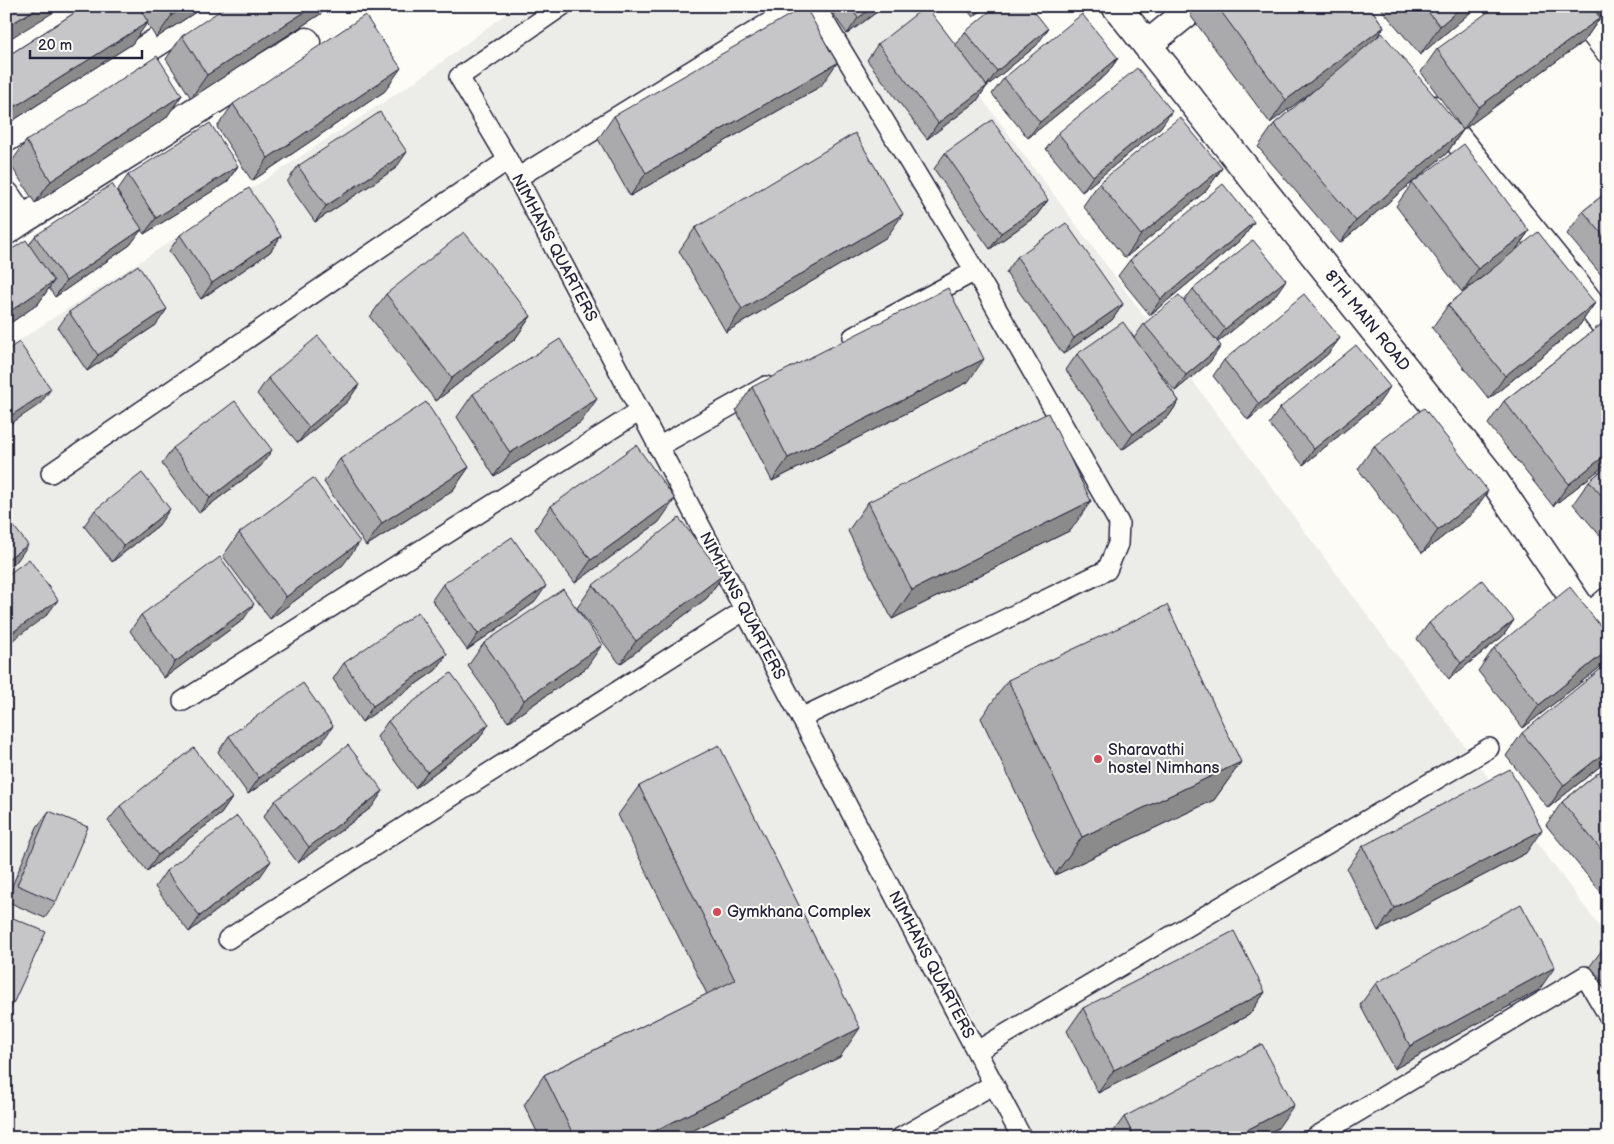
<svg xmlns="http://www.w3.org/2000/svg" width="1614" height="1144" font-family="'Balsamiq Sans',sans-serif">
<rect width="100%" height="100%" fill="#fdfcf7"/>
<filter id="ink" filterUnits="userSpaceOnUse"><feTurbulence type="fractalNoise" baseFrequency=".02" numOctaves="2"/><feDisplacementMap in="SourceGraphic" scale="10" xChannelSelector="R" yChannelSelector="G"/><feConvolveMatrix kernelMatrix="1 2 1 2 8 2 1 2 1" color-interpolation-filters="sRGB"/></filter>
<g filter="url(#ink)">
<path fill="#ecece9" d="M516,6H913L1608,938V1138H6V349L422,77Z"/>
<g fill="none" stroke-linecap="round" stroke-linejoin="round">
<g stroke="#22223b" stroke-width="22">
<path id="service" d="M562,6L459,77L508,160L1022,1138
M517,178L796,6
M853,337L975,271
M658,447L766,386
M51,473L508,160
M183,701L640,411
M801,718L1107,570L1118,544L1119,523L975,271L815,6
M228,939L745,610
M977,1051L1489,748
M900,1138L994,1084
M1314,1138L1585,976L1608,1015"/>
</g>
<g stroke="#22223b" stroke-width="31">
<path id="minor" d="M1574,6L1608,49
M1147,45L1195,6
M6,46L68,6
M1434,110L1571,279L1608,328
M6,138L214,6
M6,196L22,220L7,230
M22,220L306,42
M1588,619L1608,602"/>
</g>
<g stroke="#22223b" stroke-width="31">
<path id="tertiary" d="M1116,6L1493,479L1588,619L1608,643"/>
</g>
<use href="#service" stroke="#fdfcf7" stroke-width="19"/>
<use href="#minor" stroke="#fdfcf7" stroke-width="28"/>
<use href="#tertiary" stroke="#fdfcf7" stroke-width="28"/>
</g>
<path fill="#aaaaac" stroke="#22223b" d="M85,6H205L156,38L147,23L132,44L6,125V57Z
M828,6H885L847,34Z
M964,6H987L973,17Z
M1197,6H1369L1384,27L1376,39L1462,128L1421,72L1437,49L1600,18L1584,41L1463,130L1447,153L1340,243L1258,147L1274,124L1323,83L1270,123L1190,15Z
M1379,6H1478L1420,55Z
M322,13L191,98L166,59L182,36Z
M965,32L1037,45L987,86L976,102L927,139L867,60L878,44L956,45Z
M1118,58L1107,74L1028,138L992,94L1004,78Z
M821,86L630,196L598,139L614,116Z
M385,91L252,181L217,127L233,104Z
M182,95L166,118L35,203L10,164L26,141Z
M1161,127L1082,192L1046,149L1058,133Z
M945,153L1048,200L1036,216L990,249L934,169Z
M238,166L227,182L144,234L141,230L130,245L55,297L49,288L38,304L6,326V253L29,245L35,236L133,216L117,191L128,175Z
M298,166L396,168L315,222L287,182Z
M1222,168L1206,191L1125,258L1083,206L1099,183Z
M1412,183L1529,231L1515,251L1595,303L1579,326L1489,399L1432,328L1448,305L1495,267L1462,292L1396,206Z
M1608,191V283L1567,234L1583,211Z
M1254,222L1243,238L1150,315L1118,276L1130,260Z
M695,228L887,237L726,332L679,251Z
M180,235L281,236L270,252L201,299L169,251Z
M1017,257L1123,304L1112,320L1063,354L1006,273Z
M1193,289L1275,296L1218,342L1210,362L1175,391L1151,362L1179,401L1168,417L1122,450L1066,370L1077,354L1134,338L1144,324L1184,301Z
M386,294L531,316L515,339L436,401L370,317Z
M69,312L156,325L87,371L58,328Z
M1608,319V463L1553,506L1488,424L1504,401Z
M1340,338L1328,354L1248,420L1213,376L1224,360Z
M268,378L348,401L298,443L257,394Z
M968,382L772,481L736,410L752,387Z
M473,394L581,422L494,476L457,417Z
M1379,403L1303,465L1269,424L1280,408Z
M1374,446L1472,514L1422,553L1358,469Z
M173,448L261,466L199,513L162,464Z
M340,459L469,467L453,490L366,546L324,482Z
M1608,465V545L1573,504L1589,481Z
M868,502L1071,530L892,619L848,531Z
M551,506L659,522L575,583L535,529Z
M95,510L159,525L112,562L84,526Z
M239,533L343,565L270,619L223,556Z
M723,575L707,598L620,664L577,608L593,585Z
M443,584L535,602L467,650L432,600Z
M141,615L243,620L164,678L130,631Z
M1514,620L1503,636L1449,679L1417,639L1429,623Z
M1608,636V655L1599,668L1523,728L1478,671L1494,648Z
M484,643L586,668L508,722L468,666Z
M447,654L436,670L362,722L333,679L344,663Z
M1008,680L1241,762L1214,800L1055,875L981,718Z
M388,721L489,724L478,740L415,788L377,737Z
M1522,733L1608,760L1548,808L1506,756Z
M229,736L322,742L248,794L218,752Z
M1608,765V901L1546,825L1562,802Z
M639,786L840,1057L678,1138H540L524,1105L544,1075L707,994L618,815Z
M232,798L221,814L147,871L108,821L120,806Z
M275,801L372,807L298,863L263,817Z
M49,811L56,902L45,918L6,901V900L37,827Z
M1363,846L1526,853L1378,931L1347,869Z
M166,871L260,877L189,932L155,887Z
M6,915L11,1008L6,1015Z
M1608,942V988L1590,966Z
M1376,983L1539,990L1394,1069L1360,1005Z
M1265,992L1249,1015L1098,1093L1067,1031L1083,1008Z
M1124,1117L1278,1128L1259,1138H1109Z"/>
<path fill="#8b8b8c" stroke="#22223b" d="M41,6H64L6,41V27Z
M186,6H205L156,38L172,15Z
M314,6H327L322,13L191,98L207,75Z
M875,6H885L847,34L858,18Z
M981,6H987L973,17Z
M1463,6H1478L1420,55L1440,26Z
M1600,18L1584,41L1463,130L1479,107Z
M148,22L132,44L6,125V120L16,106Z
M1384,27L1368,50L1270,123L1286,100Z
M1048,29L1037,45L986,87L997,71Z
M1118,58L1107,74L1028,138L1040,122Z
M837,63L821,86L630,196L646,173Z
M401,68L385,91L252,181L268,158Z
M987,86L976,102L927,139L938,123Z
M182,95L166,118L35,203L51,181Z
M1172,111L1161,127L1082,192L1093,176Z
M1463,130L1447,153L1340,243L1356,221Z
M407,152L396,168L315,222L326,206Z
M238,166L227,182L144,234L156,218Z
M1222,168L1206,191L1125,258L1141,235Z
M1048,200L1036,216L990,249L1001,233Z
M903,214L887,237L726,332L742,309Z
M1254,222L1243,238L1150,315L1161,299Z
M142,229L130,245L55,297L66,281Z
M1529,231L1513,254L1462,292L1478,269Z
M281,236L270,252L201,299L212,283Z
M1286,280L1275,296L1214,345L1225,329Z
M54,281L38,304L6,326V314Z
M1595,303L1579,326L1489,399L1505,376Z
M1123,304L1112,320L1063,354L1074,338Z
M167,309L156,325L87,371L98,355Z
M531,316L515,339L436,401L452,378Z
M1340,338L1328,354L1248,420L1259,404Z
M1221,346L1210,362L1175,391L1186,375Z
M984,359L968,382L772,481L788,458Z
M359,385L348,401L298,443L309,427Z
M1390,387L1379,403L1303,465L1314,449Z
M51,389L40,404L6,427V419Z
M597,399L581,422L494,476L510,453Z
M1179,401L1168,417L1122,450L1133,434Z
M272,450L261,466L199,513L210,498Z
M1608,453V463L1553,506L1569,484Z
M469,467L453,490L366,546L382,523Z
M1488,491L1472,514L1422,553L1438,530Z
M675,499L659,522L575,583L591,560Z
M1091,501L1071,530L892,619L912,590Z
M170,509L159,525L112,562L124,546Z
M360,542L343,565L270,619L286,597Z
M28,545L17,561L6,568V560Z
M723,575L707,598L620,664L636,641Z
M546,586L535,602L467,650L478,634Z
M58,600L47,615L6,645V637Z
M254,604L243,620L164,678L175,662Z
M1514,620L1503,636L1449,679L1461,663Z
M602,645L586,668L508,722L524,700Z
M1608,650V655L1599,668L1523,728L1539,705Z
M447,654L436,670L362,722L373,706Z
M489,724L478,740L415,788L427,772Z
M333,726L322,742L248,794L259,778Z
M1608,750V760L1548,808L1564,785Z
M1241,762L1214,800L1055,875L1082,837Z
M383,791L372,807L298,863L309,847Z
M232,798L221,814L147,871L158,855Z
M1542,830L1526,853L1378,931L1394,908Z
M271,861L260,877L189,932L200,916Z
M1555,967L1539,990L1394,1069L1410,1046Z
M1265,992L1249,1015L1098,1093L1114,1070Z
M860,1028L840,1057L678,1138H641Z
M1294,1105L1278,1128L1259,1138H1232Z"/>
<path fill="#c6c6c8" stroke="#22223b" d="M6,6H41L6,27Z
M85,6H138L148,22L16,106L6,90V57Z
M167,6H186L172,15Z
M227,6H314L207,75L182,36Z
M805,6L837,63L646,173L614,116Z
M850,6H875L858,18Z
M926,6L987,86L938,123L878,44Z
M996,6H1030L1048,29L997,71L965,32Z
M1217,6H1369L1384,27L1286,100Z
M1423,6H1463L1440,26Z
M1496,6H1592L1600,18L1479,107L1437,49Z
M1082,14L1118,58L1040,122L1004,78Z
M365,15L401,68L268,158L233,104Z
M1382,33L1463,130L1356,221L1274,124Z
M157,56L182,95L51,181L26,141Z
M1137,68L1172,111L1093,176L1058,133Z
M380,112L407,152L326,206L298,166Z
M1180,117L1222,168L1141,235L1099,183Z
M992,120L1048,200L1001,233L945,153Z
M210,123L238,166L156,218L128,175Z
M855,133L903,214L742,309L695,228Z
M1464,144L1529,231L1478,269L1412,183Z
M112,184L142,229L66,281L35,236Z
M1223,184L1254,222L1161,299L1130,260Z
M249,188L281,236L212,283L180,235Z
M1608,191V241L1583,211Z
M1066,223L1123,304L1074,338L1017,257Z
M464,232L531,316L452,378L386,294Z
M1538,232L1595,303L1505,376L1448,305Z
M26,240L54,281L6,314V253Z
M1253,240L1286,280L1225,329L1193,289Z
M138,265L167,309L98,355L69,312Z
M948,288L984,359L788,458L752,387Z
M1304,294L1340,338L1259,404L1224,360Z
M1179,295L1221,346L1186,375L1144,324Z
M1608,319V453L1569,484L1504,401Z
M1123,322L1179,401L1133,434L1077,354Z
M318,336L359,385L309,427L268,378Z
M560,339L597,399L510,453L473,394Z
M19,342L51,389L6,419V351Z
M1356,345L1390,387L1314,449L1280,408Z
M235,401L272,450L210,498L173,448Z
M426,402L469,467L382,523L340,459Z
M1424,408L1488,491L1438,530L1374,446Z
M1048,413L1091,501L912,590L868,502Z
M636,445L675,499L591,560L551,506Z
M1608,465V503L1589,481Z
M142,473L170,509L124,546L95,510Z
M313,478L360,542L286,597L239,533Z
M6,516L28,545L6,560Z
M679,518L723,575L636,641L593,585Z
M512,537L546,586L478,634L443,584Z
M220,557L254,604L175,662L141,615Z
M29,559L58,600L6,637V576Z
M1482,580L1514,620L1461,663L1429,623Z
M1570,587L1608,636V650L1539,705L1494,648Z
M563,589L602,645L524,700L484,643Z
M1167,605L1241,762L1082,837L1008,680Z
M418,612L447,654L373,706L344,663Z
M1608,663V750L1564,785L1522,733Z
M451,673L489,724L427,772L388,721Z
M303,683L333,726L259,778L229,736Z
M6,702L9,707L6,709Z
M348,745L383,791L309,847L275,801Z
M719,745L860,1028L641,1138H575L544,1075L735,980L639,786Z
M194,748L232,798L158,855L120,806Z
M1608,765V858L1562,802Z
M1510,769L1542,830L1394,908L1363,846Z
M49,811L88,827L56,902L17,885Z
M237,816L271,861L200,916L166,871Z
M1521,904L1555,967L1410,1046L1376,983Z
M6,915L46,932L11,1008L6,1005Z
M1234,931L1265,992L1114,1070L1083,1008Z
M1262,1044L1294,1105L1232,1138H1135L1124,1117Z"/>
</g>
<g fill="#d1495b" stroke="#fdfcf7" stroke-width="2">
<circle cx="1098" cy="759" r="5"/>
<circle cx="717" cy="912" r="5"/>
</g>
<g text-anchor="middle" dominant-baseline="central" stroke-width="4" stroke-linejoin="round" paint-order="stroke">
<g font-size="16" fill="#22223b" stroke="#fdfcf7">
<text transform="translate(554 248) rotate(62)">NIMHANS QUARTERS</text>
<text transform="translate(1367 321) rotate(51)">8TH MAIN ROAD</text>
<text transform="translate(742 606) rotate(62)">NIMHANS QUARTERS</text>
<text transform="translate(931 965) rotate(62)">NIMHANS QUARTERS</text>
</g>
<g font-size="16" fill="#22223b" stroke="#fdfcf7" text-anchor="start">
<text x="1108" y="750">Sharavathi<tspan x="1108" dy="18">hostel Nimhans</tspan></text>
<text x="727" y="912">Gymkhana Complex</text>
</g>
</g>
<rect width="1614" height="1144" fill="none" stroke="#fdfcf7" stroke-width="25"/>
<rect x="12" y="12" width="1589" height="1119" fill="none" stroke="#22223b" stroke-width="2" filter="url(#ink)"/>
<path d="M30 50v8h112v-8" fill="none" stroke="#22223b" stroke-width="2.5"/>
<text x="38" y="50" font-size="15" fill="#22223b" stroke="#fdfcf7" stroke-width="4" paint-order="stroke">20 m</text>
</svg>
